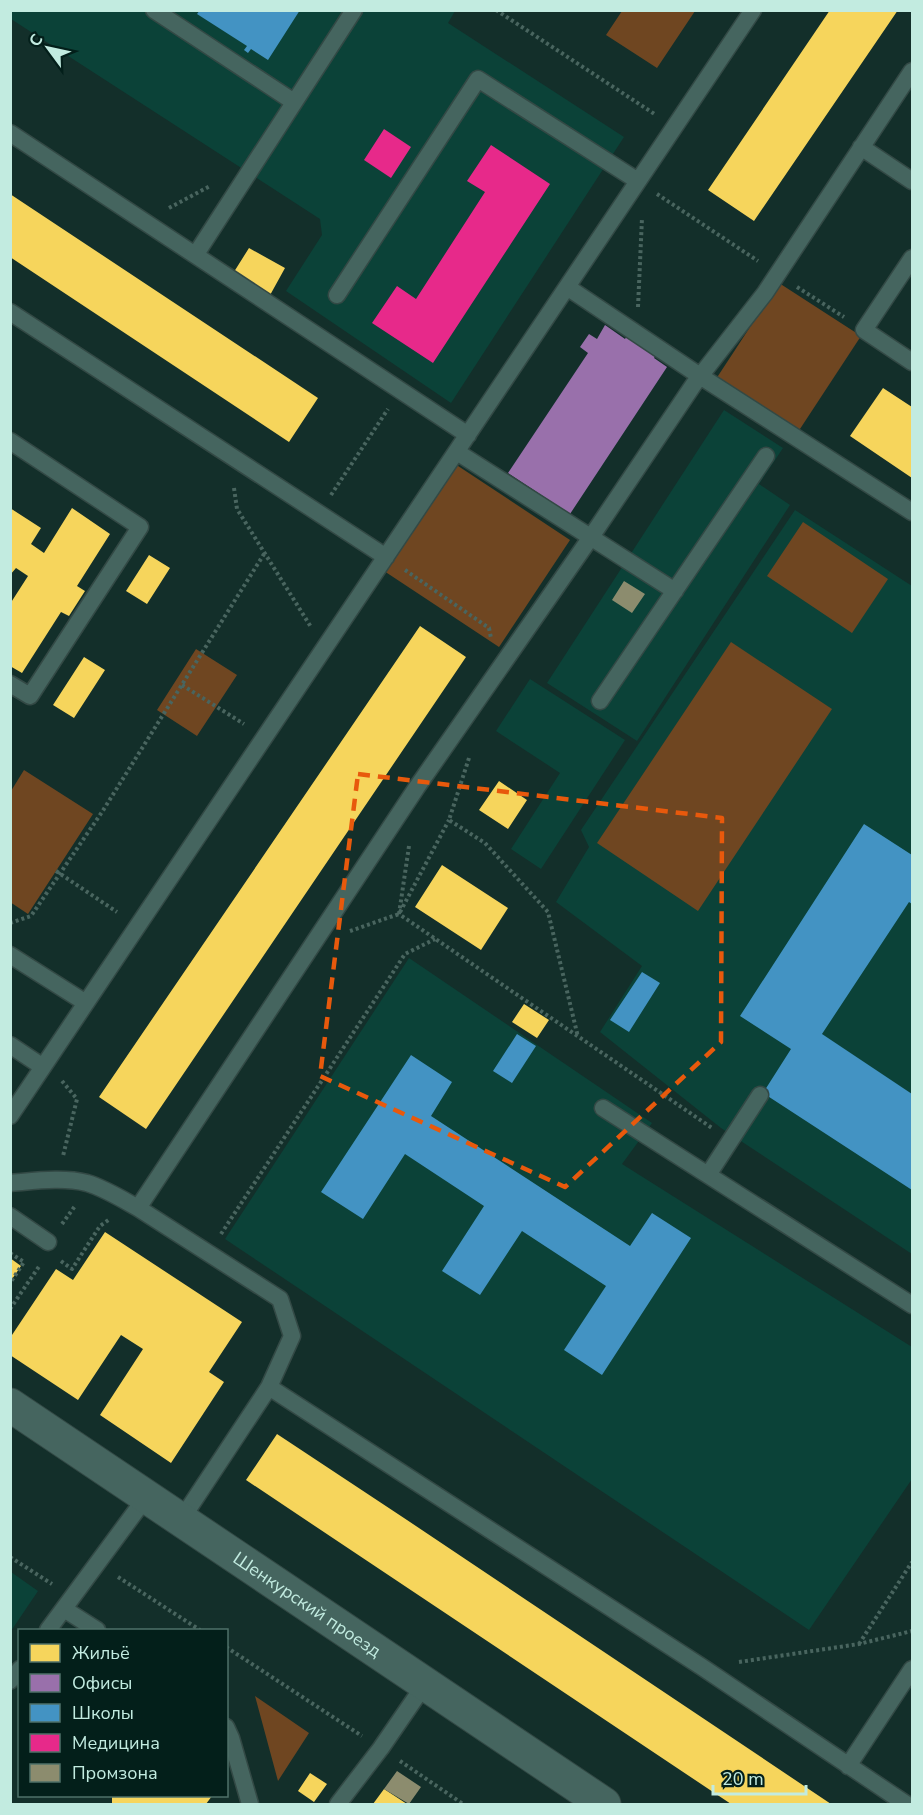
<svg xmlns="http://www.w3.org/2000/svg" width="923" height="1815" font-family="'Nunito Sans',sans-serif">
<rect width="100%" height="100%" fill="#132f2a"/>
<path fill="#0b4238" d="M10,11H455L448,23L624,137L451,403L286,291L322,235L320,219L11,19Z
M724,410L783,448L759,484L790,505L637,741L547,683Z
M795,510L912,586V1254L721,1128L600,1032L642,966L556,902L589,847L581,830Z
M530,679L625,740L541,869L511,849L560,773L496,731Z
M409,958L652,1123L622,1164L912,1347V1479L809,1630L225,1239Z
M11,1572L38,1591L11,1631Z"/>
<path fill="#6f4621" d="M622,11V10L695,11L657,68L606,35Z
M779,283L861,336L798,432L716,379Z
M452,462L570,540L499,647L381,569Z
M803,522L888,579L852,633L767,576Z
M731,642L832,709L698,911L597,843Z
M196,649L237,675L197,736L157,710Z
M24,770L93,814L28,914L10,902L11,791Z
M255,1696L309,1733L278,1781Z"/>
<path fill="#f6d55c" d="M830,10H898L754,221L708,190Z
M10,194L318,398L289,442L10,257Z
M249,248L285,268L269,297L232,275Z
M883,388L912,407V478L850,436Z
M10,508L41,528L31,544L44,553L72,508L110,534L77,586L85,591L69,616L61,612L22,673L10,666V604L28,576L16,568L10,575Z
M149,555L170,568L147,604L126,591Z
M420,626L466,657L146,1129L99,1097Z
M84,657L105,670L74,718L53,705Z
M499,781L527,800L508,829L479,810Z
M442,865L508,908L481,950L415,907Z
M524,1004L549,1020L537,1038L512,1022Z
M105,1232L242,1322L209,1372L224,1382L171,1463L100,1415L143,1349L121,1335L78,1400L10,1355V1338L56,1269L73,1280Z
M10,1258L21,1266L10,1282Z
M277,1434L407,1520L831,1804H731L246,1480Z
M310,1773L327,1784L314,1802L298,1791Z
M384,1789L407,1804H373Z
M112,1796H212L206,1804H112Z"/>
<path fill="#9970ab" d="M605,325L625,339L630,331L659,350L654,358L667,367L570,514L508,473L588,353L580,347L589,334L597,339Z"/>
<path fill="#4393c3" d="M200,10H300L268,60L251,49L248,53L244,50L247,46L197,14Z
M864,824L912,855V904L909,902L822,1034L912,1094V1190L763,1093L791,1049L740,1016Z
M642,972L660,983L629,1032L610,1020Z
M517,1034L536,1046L512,1083L493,1071Z
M411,1055L452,1082L431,1116L630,1246L652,1213L691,1238L602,1375L564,1350L606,1286L522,1231L480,1295L442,1271L484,1206L405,1154L363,1219L321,1192Z"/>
<path fill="#e7298a" d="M384,129L411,147L391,178L364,160Z
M491,145L550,184L433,363L372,323L397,286L416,299L485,192L467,181Z"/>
<path fill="#8c8c6e" d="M624,581L645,594L632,613L612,600Z
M397,1771L421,1787L409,1804L384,1789Z"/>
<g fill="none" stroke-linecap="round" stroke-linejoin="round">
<g stroke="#334945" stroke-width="19">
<path id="service" d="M154,10L294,102
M10,133L468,435
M861,147L912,181
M196,254L354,10
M912,258L864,330L912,362
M567,287L700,376L912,512
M337,295L478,79L638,181
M10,312L386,557
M10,441L140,527L30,696L10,684
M457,452L675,591
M600,701L766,456
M10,955L86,1003
M10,1045L43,1067
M603,1108L912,1305
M10,1116L753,10
M708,1175L760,1095
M10,1183C35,1181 63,1177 87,1183C104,1188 122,1199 138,1208L280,1299L292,1336L269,1387L181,1520
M138,1208L417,787L591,537L694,384L765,293L912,71
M10,1216L48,1242
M269,1387L702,1667L906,1804
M64,1609L97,1630
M48,1630L147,1496
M10,1681L20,1669
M226,1727L231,1738L250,1804
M848,1766L912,1669
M338,1804L381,1748L425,1684"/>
</g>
<g stroke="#334945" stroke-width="35">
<g id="minor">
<path id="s1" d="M10,1405L604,1804"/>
</g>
</g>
<path stroke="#49655f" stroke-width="4" stroke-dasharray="3 3" stroke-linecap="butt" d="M496,10L656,115
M657,194L758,261
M169,208L210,186
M797,287L844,317
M638,307L642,218
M234,488L237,509L311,627
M331,495L388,409
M405,570L489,628L491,638
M182,685L244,724
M469,758L449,820L485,843L548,912L578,1037
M409,846L399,914L712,1128
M56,871L117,912
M10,923L31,916L102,812L264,554
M350,931L399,914L449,820
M62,1081L77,1099L63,1156
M62,1224L75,1206
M221,1234L405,954L435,939
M10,1253L24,1262L10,1283
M61,1261L72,1269L100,1226L110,1219
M10,1309L40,1265
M10,1557L52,1584
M118,1577L200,1630
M859,1644L912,1562
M226,1647L362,1736
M739,1662L859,1644L912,1631
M400,1761L463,1804"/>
<use href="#service" stroke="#45655f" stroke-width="16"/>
<use href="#minor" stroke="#45655f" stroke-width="33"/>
</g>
<path fill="none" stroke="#e8590c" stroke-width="4.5" stroke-dasharray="12 8" stroke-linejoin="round" d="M358,774L722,818L721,1042L565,1187L320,1076Z"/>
<g text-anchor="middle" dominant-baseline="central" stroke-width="6" stroke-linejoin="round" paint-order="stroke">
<g font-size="18" fill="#c2ebe0" stroke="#031f1a">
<text stroke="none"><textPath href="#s1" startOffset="358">Шенкурский проезд</textPath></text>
</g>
</g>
<rect width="923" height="1815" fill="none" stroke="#c2ebe0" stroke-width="24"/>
<rect x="18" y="1629" width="210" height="168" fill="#031f1a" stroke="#4f7169" stroke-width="1.5"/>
<rect x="30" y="1644" width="30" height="18" fill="#f6d55c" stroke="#4f7169" stroke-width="1.5"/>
<text x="72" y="1659" font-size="18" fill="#c2ebe0">Жильё</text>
<rect x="30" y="1674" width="30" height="18" fill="#9970ab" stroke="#4f7169" stroke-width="1.5"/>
<text x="72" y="1689" font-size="18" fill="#c2ebe0">Офисы</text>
<rect x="30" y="1704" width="30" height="18" fill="#4393c3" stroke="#4f7169" stroke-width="1.5"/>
<text x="72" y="1719" font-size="18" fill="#c2ebe0">Школы</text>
<rect x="30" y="1734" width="30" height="18" fill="#e7298a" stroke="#4f7169" stroke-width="1.5"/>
<text x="72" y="1749" font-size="18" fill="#c2ebe0">Медицина</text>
<rect x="30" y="1764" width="30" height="18" fill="#8c8c6e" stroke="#4f7169" stroke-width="1.5"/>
<text x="72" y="1779" font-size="18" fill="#c2ebe0">Промзона</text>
<g transform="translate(48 48) rotate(303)" stroke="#031f1a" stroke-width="4.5" paint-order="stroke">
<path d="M0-4.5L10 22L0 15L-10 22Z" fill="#c2ebe0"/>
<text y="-9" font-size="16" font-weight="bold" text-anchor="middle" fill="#c2ebe0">С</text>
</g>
<path d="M713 1785v9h93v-9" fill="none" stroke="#c2ebe0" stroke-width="3"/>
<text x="722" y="1785" font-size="18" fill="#c2ebe0" stroke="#031f1a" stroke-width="4.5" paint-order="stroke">20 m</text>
</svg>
